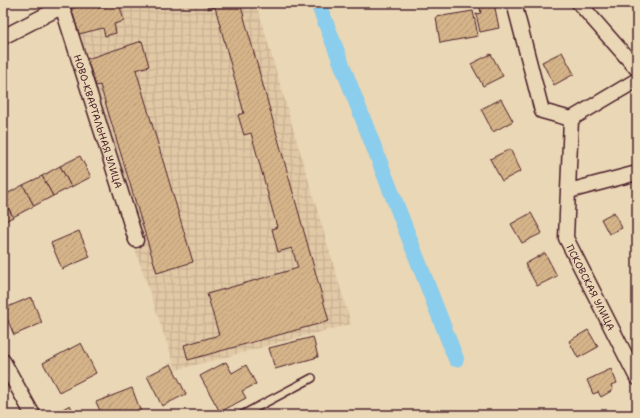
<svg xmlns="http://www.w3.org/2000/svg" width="640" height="418" font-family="'Shantell Sans',sans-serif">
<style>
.industrial{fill:url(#industrial-grid)}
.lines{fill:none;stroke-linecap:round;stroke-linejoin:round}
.canal{stroke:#8bcdec;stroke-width:16}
.building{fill:url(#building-hatch);stroke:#4a1f2b}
.lane-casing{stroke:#4a1f2b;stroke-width:10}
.street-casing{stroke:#4a1f2b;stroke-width:17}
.lane{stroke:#ead7b5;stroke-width:7}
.street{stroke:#ead7b5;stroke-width:14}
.labels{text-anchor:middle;stroke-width:3.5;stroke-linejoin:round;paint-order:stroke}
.street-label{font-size:10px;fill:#4a1f2b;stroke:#ead7b5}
</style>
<defs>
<pattern id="industrial-grid" width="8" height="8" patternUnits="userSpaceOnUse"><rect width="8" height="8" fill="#e1c9a6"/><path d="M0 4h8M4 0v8" fill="none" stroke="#c3ac8f"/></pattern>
<pattern id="building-hatch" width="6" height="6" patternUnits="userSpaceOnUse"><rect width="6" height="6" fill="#d5b489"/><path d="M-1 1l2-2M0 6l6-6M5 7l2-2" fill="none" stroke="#b89a76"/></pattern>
</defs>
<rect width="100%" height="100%" fill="#ead7b5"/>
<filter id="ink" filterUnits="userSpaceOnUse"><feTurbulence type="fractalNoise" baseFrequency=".025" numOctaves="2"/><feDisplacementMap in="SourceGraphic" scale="8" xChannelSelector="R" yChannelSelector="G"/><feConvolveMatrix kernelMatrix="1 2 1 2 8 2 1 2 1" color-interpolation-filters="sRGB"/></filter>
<g filter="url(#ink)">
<!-- industrial -->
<polygon class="industrial" points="52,3 256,3 351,324 176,370"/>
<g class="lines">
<!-- canal -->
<polyline class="canal" points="318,3 456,359"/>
</g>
<!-- building -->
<g class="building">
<polygon points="85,3 97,3 98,8 119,3 124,21 114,24 116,33 105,36 103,28 79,34 71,7"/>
<polygon points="206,3 240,3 329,321 188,360 184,345 219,335 207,294 298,268 292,248 278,252 272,229 277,227 251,133 244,135 238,115 244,113 215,7 208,9"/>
<polygon points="479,3 494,3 499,28 480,32 476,14 481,13"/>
<polygon points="473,11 478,36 440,43 436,17"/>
<polygon points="142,41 149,66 136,70 193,262 157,273 100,85 96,86 87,59"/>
<polygon points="562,52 574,74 554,85 542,62"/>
<polygon points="491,54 503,76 483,86 471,64"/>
<polygon points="501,99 513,121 493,132 481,109"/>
<polygon points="510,149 521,171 502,181 490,159"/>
<polygon points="80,156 91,177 71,187 60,166"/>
<polygon points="60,166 71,187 53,196 42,176"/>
<polygon points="42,176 53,196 34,206 23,185"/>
<polygon points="23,185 34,206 13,217 3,196"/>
<polygon points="3,199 13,217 3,222"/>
<polygon points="614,212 622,228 609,234 601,219"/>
<polygon points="531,213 542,233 522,243 511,224"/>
<polygon points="79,231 90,257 62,269 51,243"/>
<polygon points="545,253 557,276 537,286 525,264"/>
<polygon points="31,297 42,323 14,335 3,309"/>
<polygon points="588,330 598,347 578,358 569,341"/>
<polygon points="313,337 318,357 275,369 269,348"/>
<polygon points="81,343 96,373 59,392 43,363"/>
<polygon points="226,362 232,373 246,365 256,384 242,391 246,398 220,412 200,376"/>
<polygon points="171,364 186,394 162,406 147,376"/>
<polygon points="611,369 617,383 611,385 613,390 601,397 598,392 593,394 587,380"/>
<polygon points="132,388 142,415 102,415 96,402"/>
<polygon points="70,405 75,415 54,415 54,414"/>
</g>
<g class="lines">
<!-- lane casing -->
<g class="lane-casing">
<g id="lane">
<polyline points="63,6 74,3"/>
<polyline points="242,415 312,378"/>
</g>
</g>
<!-- street casing -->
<g class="street-casing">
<g id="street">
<path id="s1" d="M61 3 136 240"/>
<path id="s2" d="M514 3 542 111 571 119 566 238 637 378"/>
<polyline points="579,3 637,69"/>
<polyline points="3,37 63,6"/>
<polyline points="571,119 637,80"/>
<polyline points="569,191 637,173"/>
<polyline points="3,361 33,415"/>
</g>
</g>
<!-- lane -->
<use href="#lane" class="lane"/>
<!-- street -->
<use href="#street" class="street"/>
</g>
</g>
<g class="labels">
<!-- street labels -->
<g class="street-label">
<text dy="4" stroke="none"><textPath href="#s1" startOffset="124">НОВО-КВАРТАЛЬНАЯ УЛИЦА</textPath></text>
<text dy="4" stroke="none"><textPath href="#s2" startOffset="316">ПСКОВСКАЯ УЛИЦА</textPath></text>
</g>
</g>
<!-- margin -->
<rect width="640" height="418" fill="none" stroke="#ead7b5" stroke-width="16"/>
<rect x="8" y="8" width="624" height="402" fill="none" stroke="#4a1f2b" stroke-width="1.5" filter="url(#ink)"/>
</svg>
